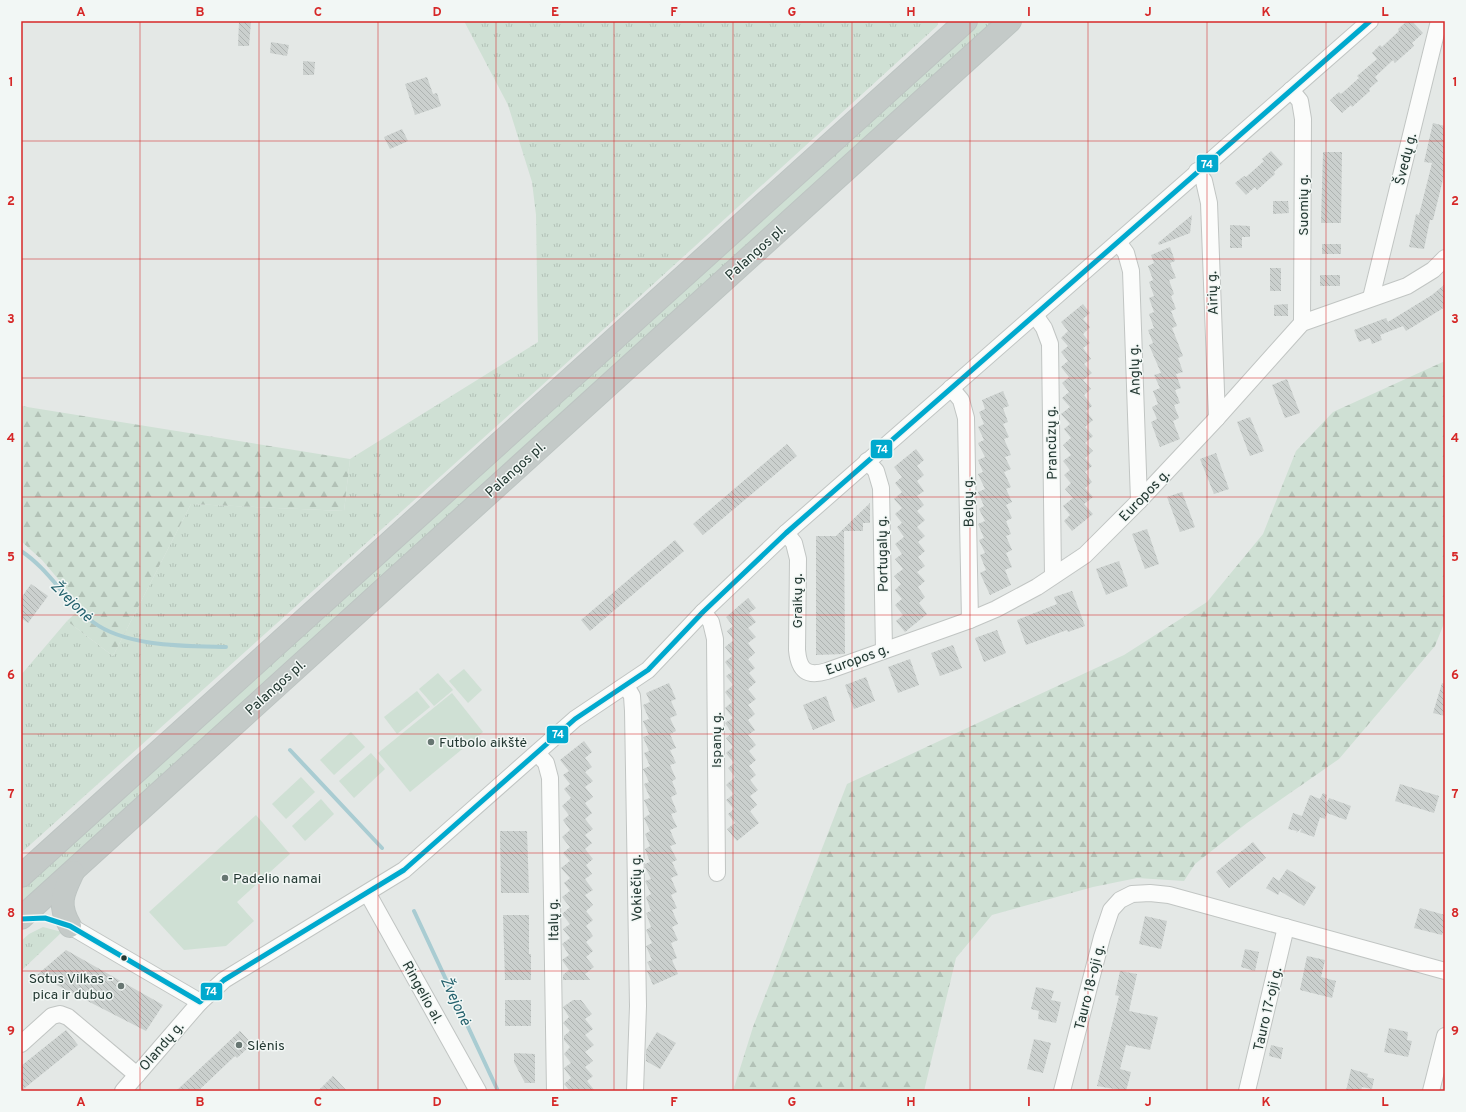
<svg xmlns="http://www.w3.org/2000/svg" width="1466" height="1112" font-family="Overpass,sans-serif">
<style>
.grass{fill:url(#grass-tufts)}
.forest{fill:url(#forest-firs)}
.green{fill:#cfe0d4}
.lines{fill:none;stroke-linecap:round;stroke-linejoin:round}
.stream{stroke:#a9ccd2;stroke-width:4}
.building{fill:url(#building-back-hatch)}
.minor-casing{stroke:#c1c5c3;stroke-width:18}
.trunk-casing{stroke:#bdc4c2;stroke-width:24}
.minor{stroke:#fbfcfb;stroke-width:16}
.trunk{stroke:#c4cac8;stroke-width:22}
.bus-1-casing{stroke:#f2f7f5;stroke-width:8}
.bus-1{stroke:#00a9ce;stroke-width:5}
.grid{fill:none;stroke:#d62828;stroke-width:1;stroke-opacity:0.55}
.poi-dot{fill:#677672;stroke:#f2f7f5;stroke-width:1.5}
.bus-dot{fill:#243933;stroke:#f2f7f5;stroke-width:1.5}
.labels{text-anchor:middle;stroke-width:3;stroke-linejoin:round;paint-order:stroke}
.street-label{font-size:14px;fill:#243933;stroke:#f2f7f5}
.poi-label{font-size:14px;fill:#243933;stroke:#f2f7f5;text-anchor:start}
.water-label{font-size:15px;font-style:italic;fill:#25626e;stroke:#f2f7f5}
.line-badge{stroke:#f2f7f5;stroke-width:1.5}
.badge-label{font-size:11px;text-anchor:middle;font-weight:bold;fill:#fff}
.neatline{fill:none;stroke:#d62828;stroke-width:1.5}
.grid-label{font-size:13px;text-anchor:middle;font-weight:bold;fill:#d62828}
</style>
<defs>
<pattern id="grass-tufts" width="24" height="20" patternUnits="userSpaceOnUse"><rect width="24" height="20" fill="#cfe0d4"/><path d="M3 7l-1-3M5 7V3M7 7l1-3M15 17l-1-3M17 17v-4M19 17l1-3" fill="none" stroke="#b2c1b6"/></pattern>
<pattern id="forest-firs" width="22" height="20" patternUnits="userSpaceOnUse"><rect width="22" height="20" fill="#cfe0d4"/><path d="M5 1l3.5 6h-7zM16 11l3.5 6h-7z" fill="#b2c1b6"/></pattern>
<pattern id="building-back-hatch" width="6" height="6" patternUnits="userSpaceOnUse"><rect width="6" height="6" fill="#cbd0ce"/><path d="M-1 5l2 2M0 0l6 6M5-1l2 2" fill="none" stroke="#aeb3b1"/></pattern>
</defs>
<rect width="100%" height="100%" fill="#e4e8e6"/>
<!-- grass -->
<g class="grass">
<polygon points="464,21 939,21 937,26 539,388 21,853 21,675 67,621 113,656 191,504 344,511 350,459 538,342 536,215 532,182 508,105"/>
<polygon points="980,21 995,21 21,904 21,888"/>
<polygon points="43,927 62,932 21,971 21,941 29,934"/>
</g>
<!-- forest -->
<g class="forest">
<polygon points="1445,361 1445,621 1435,646 1339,759 1247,823 1195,864 1184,881 1137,878 1093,887 992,915 956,958 924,1091 733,1091 753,1027 847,784 1124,655 1207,602 1263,534 1296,451 1333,412"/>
<polygon points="21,406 350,459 344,511 191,504 113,656 67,621 82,607 42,560 21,541"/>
</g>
<!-- green -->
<g class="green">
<polygon points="464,669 482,690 468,703 449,681"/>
<polygon points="438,673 453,690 434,706 419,689"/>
<polygon points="417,691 430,707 397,734 384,717"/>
<polygon points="452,693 483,732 410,792 378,753"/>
<polygon points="351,732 365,747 334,775 320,760"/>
<polygon points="371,753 385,769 354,798 339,781"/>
<polygon points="301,777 315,792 286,819 272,804"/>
<polygon points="321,799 334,814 305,841 292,826"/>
<polygon points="256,815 290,854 237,902 254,921 226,946 184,950 149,912"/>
</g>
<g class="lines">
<!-- stream -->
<g class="stream">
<path d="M21 551C49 569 66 602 93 622 126 647 186 646 226 647"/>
<polyline points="290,750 382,848"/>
<polyline points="414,911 498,1091"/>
</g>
</g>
<!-- building -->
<g class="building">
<polygon points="239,21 251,21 249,46 238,46"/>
<polygon points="1407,21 1412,21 1423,33 1412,43 1414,46 1395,63 1393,60 1375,77 1378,81 1369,89 1370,91 1352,107 1351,105 1342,113 1330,100 1339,92 1341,94 1359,78 1357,76 1377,59 1372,53 1380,45 1382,47 1399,31 1398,29"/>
<polygon points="271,42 289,45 287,56 270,53"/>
<polygon points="303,61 315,62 314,75 303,75"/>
<polygon points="427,77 433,94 437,93 441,106 415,115 405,84"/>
<polygon points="1433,123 1445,126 1445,171 1433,220 1430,220 1424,249 1409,247 1416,214 1419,215 1432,163 1424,162"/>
<polygon points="402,129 408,141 390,149 384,137"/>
<polygon points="1271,151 1283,164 1274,172 1275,174 1257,190 1255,187 1246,195 1235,183 1244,176 1246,177 1264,161 1262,159"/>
<polygon points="1323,152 1342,152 1341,223 1321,223"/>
<polygon points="1273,201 1288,201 1289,213 1273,214"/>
<polygon points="1192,215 1190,233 1159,245 1158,243"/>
<polygon points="1230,225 1250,226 1250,237 1242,237 1242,248 1230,248"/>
<rect x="1322" y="244" width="19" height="10"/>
<polygon points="1170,247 1175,261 1170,263 1176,278 1169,280 1174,294 1171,296 1176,309 1171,311 1177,326 1172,328 1183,356 1178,358 1183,372 1176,374 1181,388 1175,390 1180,403 1174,405 1179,418 1173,421 1180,439 1160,447 1151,422 1157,419 1152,407 1158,404 1153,391 1160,388 1154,375 1161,373 1149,345 1153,343 1148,330 1154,328 1149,314 1154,312 1149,298 1154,296 1149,282 1153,280 1148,266 1154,263 1151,255"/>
<rect x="1270" y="268" width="11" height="23"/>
<rect x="1320" y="275" width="20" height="11"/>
<polygon points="1445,284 1445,307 1406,331 1403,326 1380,335 1382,340 1372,344 1370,338 1359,342 1354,330 1386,318 1388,322 1432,295"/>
<polygon points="1083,304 1090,313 1083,319 1090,327 1083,334 1090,343 1083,348 1091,359 1084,364 1092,373 1083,380 1091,389 1084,395 1092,406 1086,411 1093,420 1085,427 1093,436 1085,443 1093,451 1085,458 1092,466 1085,472 1092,482 1085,488 1093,497 1084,504 1093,514 1072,531 1064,521 1070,515 1063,506 1073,498 1065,489 1071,483 1064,475 1070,470 1063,461 1071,455 1063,445 1071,438 1064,429 1070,424 1061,414 1070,407 1062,398 1069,392 1062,383 1069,377 1061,367 1068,361 1061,352 1068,346 1061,338 1068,331 1061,322"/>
<polygon points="1288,304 1288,316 1274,316 1274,305"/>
<polygon points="1287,379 1300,413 1285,418 1272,385"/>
<polygon points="1003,391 1009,406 1003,408 1008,422 1003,424 1009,437 1004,439 1011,455 1005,457 1011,469 1004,472 1011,487 1006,489 1012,502 1006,505 1012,518 1006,521 1011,534 1006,536 1012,550 1006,553 1012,567 1005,570 1011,585 990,595 980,573 986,570 980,555 985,553 979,540 984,538 978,524 985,521 979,509 984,506 978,492 985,489 978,474 983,472 978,460 985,457 978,443 984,440 978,427 984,424 979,412 985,409 982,400"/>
<polygon points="1250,417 1264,451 1250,456 1237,422"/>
<polygon points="787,444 797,456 703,535 693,524"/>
<polygon points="916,449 924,460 917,466 924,475 917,481 924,491 917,496 924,505 917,511 925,520 917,527 925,536 918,542 925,551 918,557 925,566 917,572 925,581 918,587 925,597 919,603 927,614 905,632 896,621 903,615 895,605 902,599 895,590 901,584 894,576 903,569 895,559 902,554 895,544 904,537 897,527 902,523 895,514 902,508 894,499 902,492 895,483 902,477 894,467"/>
<polygon points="1216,453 1229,489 1214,494 1200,459"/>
<polygon points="1182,492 1195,527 1180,532 1167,497"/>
<polygon points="870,503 870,523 863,523 863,531 844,531 845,654 816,655 816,536 836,536"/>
<polygon points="1147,529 1159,564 1145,569 1132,534"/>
<polygon points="675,540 684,551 590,631 581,620"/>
<polygon points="1119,561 1128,586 1106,595 1096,569"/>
<polygon points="31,584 48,596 28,623 21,618 21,598"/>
<polygon points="1072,591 1085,626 1068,632 1067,630 1026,645 1017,620 1057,604 1054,597"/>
<polygon points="748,598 756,608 749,613 756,622 748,628 756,637 748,643 755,653 748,659 755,668 749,673 756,682 748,689 756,699 748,705 755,714 748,720 755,730 748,735 756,745 749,751 756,760 749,766 756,775 750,780 758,790 750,796 757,805 750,811 759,823 737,841 727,829 735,823 728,814 734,809 726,800 734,794 726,785 735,777 728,768 734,763 726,753 733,747 726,738 732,733 725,723 733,718 725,708 732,702 725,692 733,685 726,676 732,672 725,662 732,656 725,647 734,640 727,631 733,626 726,617"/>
<polygon points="997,630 1006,653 984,662 975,638"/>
<polygon points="953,645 962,668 940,676 931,653"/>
<polygon points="910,659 919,685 898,693 888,667"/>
<polygon points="866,677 875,701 854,709 845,685"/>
<polygon points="669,683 676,699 671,701 677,715 670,718 676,731 670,734 676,748 670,750 676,763 670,765 676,779 672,781 677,794 671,797 677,812 671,814 677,827 670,830 676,844 670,846 677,860 672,862 678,875 671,878 677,892 671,895 677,908 672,910 678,924 672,927 678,940 671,943 677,958 672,960 678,974 653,985 647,971 651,970 647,962 652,960 646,946 652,943 646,930 651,927 646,913 651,911 646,897 651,894 645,881 651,879 645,867 645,864 650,862 645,849 650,846 645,834 650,831 644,818 650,814 644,800 650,798 644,784 649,782 643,769 650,766 644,753 649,751 643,737 649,735 643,721 649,719 643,705 650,702 646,693"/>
<polygon points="1442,683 1445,684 1445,716 1433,713"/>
<polygon points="826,696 835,721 813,730 803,705"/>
<polygon points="584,741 592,752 585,758 592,767 585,772 593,781 585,787 593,797 585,803 592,813 585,819 593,829 585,835 592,843 585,849 593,859 586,865 592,874 585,879 593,890 585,895 593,905 586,911 593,920 586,926 593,936 586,942 593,951 586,957 594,967 585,974 590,980 563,980 563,975 569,970 562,960 569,955 562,944 570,938 563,929 570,924 562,914 570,907 562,897 570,891 564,883 570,878 561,868 570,861 563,853 570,847 562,837 570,830 563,820 569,815 562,806 571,798 564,789 570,784 563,775 569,771 560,760"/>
<polygon points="1400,784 1439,796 1434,813 1395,801"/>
<polygon points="1323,793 1327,795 1325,801 1327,802 1329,798 1351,806 1346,820 1327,813 1325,819 1320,817 1314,837 1300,832 1302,828 1296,833 1297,831 1288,829 1293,813 1302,816 1310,795 1320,799"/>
<polygon points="500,831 527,831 529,893 501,893"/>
<polygon points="1253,842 1266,858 1229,888 1216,872"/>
<polygon points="1287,869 1316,887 1304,906 1280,891 1278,895 1266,888 1273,877 1279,881"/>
<polygon points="1420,908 1445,915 1445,926 1442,935 1414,928"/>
<polygon points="503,915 529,915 529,954 531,954 531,980 505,980"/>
<polygon points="1145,916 1167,921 1161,949 1139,944"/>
<polygon points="1245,949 1259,952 1255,971 1241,967"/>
<polygon points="66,950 163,1005 146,1031 37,975"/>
<polygon points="1307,956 1325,960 1321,977 1336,981 1332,998 1300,990"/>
<polygon points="1120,971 1137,974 1129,1011 1158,1017 1150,1050 1126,1045 1120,1069 1131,1072 1126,1091 1097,1086 1119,996 1115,995"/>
<polygon points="1036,987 1054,991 1051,1000 1061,1002 1056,1023 1038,1019 1039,1011 1031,1009"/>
<rect x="505" y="1000" width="26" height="26"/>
<polygon points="573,1000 581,1000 592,1014 585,1019 593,1029 585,1035 594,1045 585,1052 593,1061 585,1067 593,1076 587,1081 595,1091 570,1091 564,1084 571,1078 564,1068 571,1063 564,1054 570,1047 564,1040 564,1036 570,1031 563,1023 569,1017 563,1007"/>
<polygon points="1389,1028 1408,1032 1407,1040 1412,1041 1408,1057 1384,1052"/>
<polygon points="66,1030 78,1045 21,1091 21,1066"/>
<polygon points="240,1031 252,1044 237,1058 235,1056 198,1091 176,1091"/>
<polygon points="657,1032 676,1043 660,1069 646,1061 646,1050"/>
<polygon points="1034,1039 1051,1043 1043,1073 1027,1069"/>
<polygon points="1271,1045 1283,1048 1281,1059 1269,1056"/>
<polygon points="514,1053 535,1054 535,1083 525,1083 514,1062"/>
<polygon points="1351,1069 1368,1074 1367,1077 1374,1079 1372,1089 1362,1087 1361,1091 1346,1091"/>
<polygon points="333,1076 347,1091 318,1091"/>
</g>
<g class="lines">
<!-- minor casing -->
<g class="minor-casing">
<g id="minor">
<polyline points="1291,90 1300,101 1303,119 1302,323"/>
<polyline points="1197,171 1204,181 1209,203 1217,418"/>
<polyline points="1118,242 1126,253 1131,271 1139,501"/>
<polyline points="1371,298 1439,21"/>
<polyline points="1035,315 1044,328 1050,344 1053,576"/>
<polyline points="951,388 961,400 966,418 970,620"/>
<polyline points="867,461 876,471 881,488 884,650"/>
<path d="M786 533 794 543 798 559 797 650C799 671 807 677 827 671L970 620 996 609 1037 587 1085 555 1139 501 1217 418 1302 323 1407 286 1433 270 1445 258"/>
<polyline points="703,612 711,622 715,639 717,873"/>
<polyline points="626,686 632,696 633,711 638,1006 635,1091"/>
<polyline points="537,753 546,763 550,778 555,1091"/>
<polyline points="368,894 478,1091"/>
<polyline points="70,926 200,1002 224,980 404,870 575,719 648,670 703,612 786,533 1370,21"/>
<polyline points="21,1044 52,1016 60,1014 68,1017 137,1075"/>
<polyline points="123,1091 200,1002"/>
<polyline points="1062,1091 1102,937 1111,910 1120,900 1132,894 1150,893 1169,895 1445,971"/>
<polyline points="1247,1091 1286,927"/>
<polyline points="1431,1091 1445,1036"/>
</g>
</g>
<!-- trunk casing -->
<g class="trunk-casing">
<g id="trunk">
<polyline points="21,876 966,21"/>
<polyline points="21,918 1010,21"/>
<path d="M70 926C57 904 63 893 73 872"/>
</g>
</g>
<!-- minor -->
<use href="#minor" class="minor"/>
<!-- trunk -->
<use href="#trunk" class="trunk"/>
<!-- bus-1 casing -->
<g class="bus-1-casing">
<polyline id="bus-1" points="21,919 45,918 70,926 200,1002 224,980 404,870 575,719 648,670 703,612 786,533 1370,21"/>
</g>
<!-- bus-1 -->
<use href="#bus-1" class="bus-1"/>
</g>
<!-- grid -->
<path class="grid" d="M140 21V1091M259 21V1091M378 21V1091M496 21V1091M614 21V1091M733 21V1091M852 21V1091M970 21V1091M1088 21V1091M1207 21V1091M1326 21V1091M21 141H1445M21 259H1445M21 378H1445M21 497H1445M21 615H1445M21 734H1445M21 853H1445M21 971H1445"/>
<!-- markers -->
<g class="poi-dot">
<circle cx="431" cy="742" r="4"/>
<circle cx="225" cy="878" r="4"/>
<circle cx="121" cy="986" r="4"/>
<circle cx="239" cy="1045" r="4"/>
</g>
<circle class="bus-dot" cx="124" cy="958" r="3.5"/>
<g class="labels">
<!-- street labels -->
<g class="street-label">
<text transform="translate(1405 159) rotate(-76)" y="5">Švedų g.</text>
<text transform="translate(1303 205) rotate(-90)" y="5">Suomių g.</text>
<text transform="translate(755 252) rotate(-42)" y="5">Palangos pl.</text>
<text transform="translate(1212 293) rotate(-92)" y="5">Airių g.</text>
<text transform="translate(1134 370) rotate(-92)" y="5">Anglų g.</text>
<text transform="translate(1051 443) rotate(-91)" y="5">Prancūzų g.</text>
<text transform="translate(515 469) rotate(-42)" y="5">Palangos pl.</text>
<text transform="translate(1144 495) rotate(-46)" y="5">Europos g.</text>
<text transform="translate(968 502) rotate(-91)" y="5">Belgų g.</text>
<text transform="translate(882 554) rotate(-91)" y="5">Portugalų g.</text>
<text transform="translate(797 601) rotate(-90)" y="5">Graikų g.</text>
<text transform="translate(857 659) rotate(-20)" y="5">Europos g.</text>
<text transform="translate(275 687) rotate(-42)" y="5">Palangos pl.</text>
<text transform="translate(716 740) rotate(-90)" y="5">Ispanų g.</text>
<text transform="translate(636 888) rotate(-91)" y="5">Vokiečių g.</text>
<text transform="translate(553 920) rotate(-91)" y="5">Italų g.</text>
<text transform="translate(1089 987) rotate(-76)" y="5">Tauro 18-oji g.</text>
<text transform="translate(423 992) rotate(61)" y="5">Ringelio al.</text>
<text transform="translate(1267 1009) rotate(-77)" y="5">Tauro 17-oji g.</text>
<text transform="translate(161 1046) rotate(-49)" y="5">Olandų g.</text>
</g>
<!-- poi labels -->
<g class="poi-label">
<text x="439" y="747">Futbolo aikštė</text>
<text x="233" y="883">Padelio namai</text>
<text x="113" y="983" text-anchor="end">Sotus Vilkas -<tspan x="113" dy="16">pica ir dubuo</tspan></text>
<text x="247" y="1050">Slėnis</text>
</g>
<!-- water labels -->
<g class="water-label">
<text transform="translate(72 601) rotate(44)" y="5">Žvejonė</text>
<text transform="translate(456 1001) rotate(65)" y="5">Žvejonė</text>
</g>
</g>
<g class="line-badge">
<rect x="1196" y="154" width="23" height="19" rx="4" fill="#00a9ce"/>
<rect x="870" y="439" width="23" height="20" rx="4" fill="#00a9ce"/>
<rect x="546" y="725" width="23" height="19" rx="4" fill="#00a9ce"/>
<rect x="200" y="982" width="23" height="19" rx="4" fill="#00a9ce"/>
</g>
<g class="badge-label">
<text x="1207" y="168">74</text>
<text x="882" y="453">74</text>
<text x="558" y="738">74</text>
<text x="211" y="995">74</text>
</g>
<!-- border -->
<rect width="1466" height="1112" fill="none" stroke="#f2f7f5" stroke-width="44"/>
<rect x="22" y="22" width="1422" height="1068" class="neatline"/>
<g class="grid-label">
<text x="81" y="16">A</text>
<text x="200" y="16">B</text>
<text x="318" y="16">C</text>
<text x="437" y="16">D</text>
<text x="555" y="16">E</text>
<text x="674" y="16">F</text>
<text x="792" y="16">G</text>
<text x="911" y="16">H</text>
<text x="1029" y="16">I</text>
<text x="1148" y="16">J</text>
<text x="1266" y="16">K</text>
<text x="1385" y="16">L</text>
<text x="11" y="86">1</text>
<text x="1455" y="86">1</text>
<text x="11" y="205">2</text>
<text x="1455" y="205">2</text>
<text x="11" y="323">3</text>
<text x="1455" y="323">3</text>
<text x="11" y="442">4</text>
<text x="1455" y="442">4</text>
<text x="11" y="561">5</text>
<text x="1455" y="561">5</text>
<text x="11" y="679">6</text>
<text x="1455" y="679">6</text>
<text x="11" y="798">7</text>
<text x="1455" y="798">7</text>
<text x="11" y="917">8</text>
<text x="1455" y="917">8</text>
<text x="11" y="1035">9</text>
<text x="1455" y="1035">9</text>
<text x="81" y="1106">A</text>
<text x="200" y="1106">B</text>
<text x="318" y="1106">C</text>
<text x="437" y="1106">D</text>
<text x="555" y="1106">E</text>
<text x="674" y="1106">F</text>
<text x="792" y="1106">G</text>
<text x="911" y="1106">H</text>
<text x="1029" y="1106">I</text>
<text x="1148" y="1106">J</text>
<text x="1266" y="1106">K</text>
<text x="1385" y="1106">L</text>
</g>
</svg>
